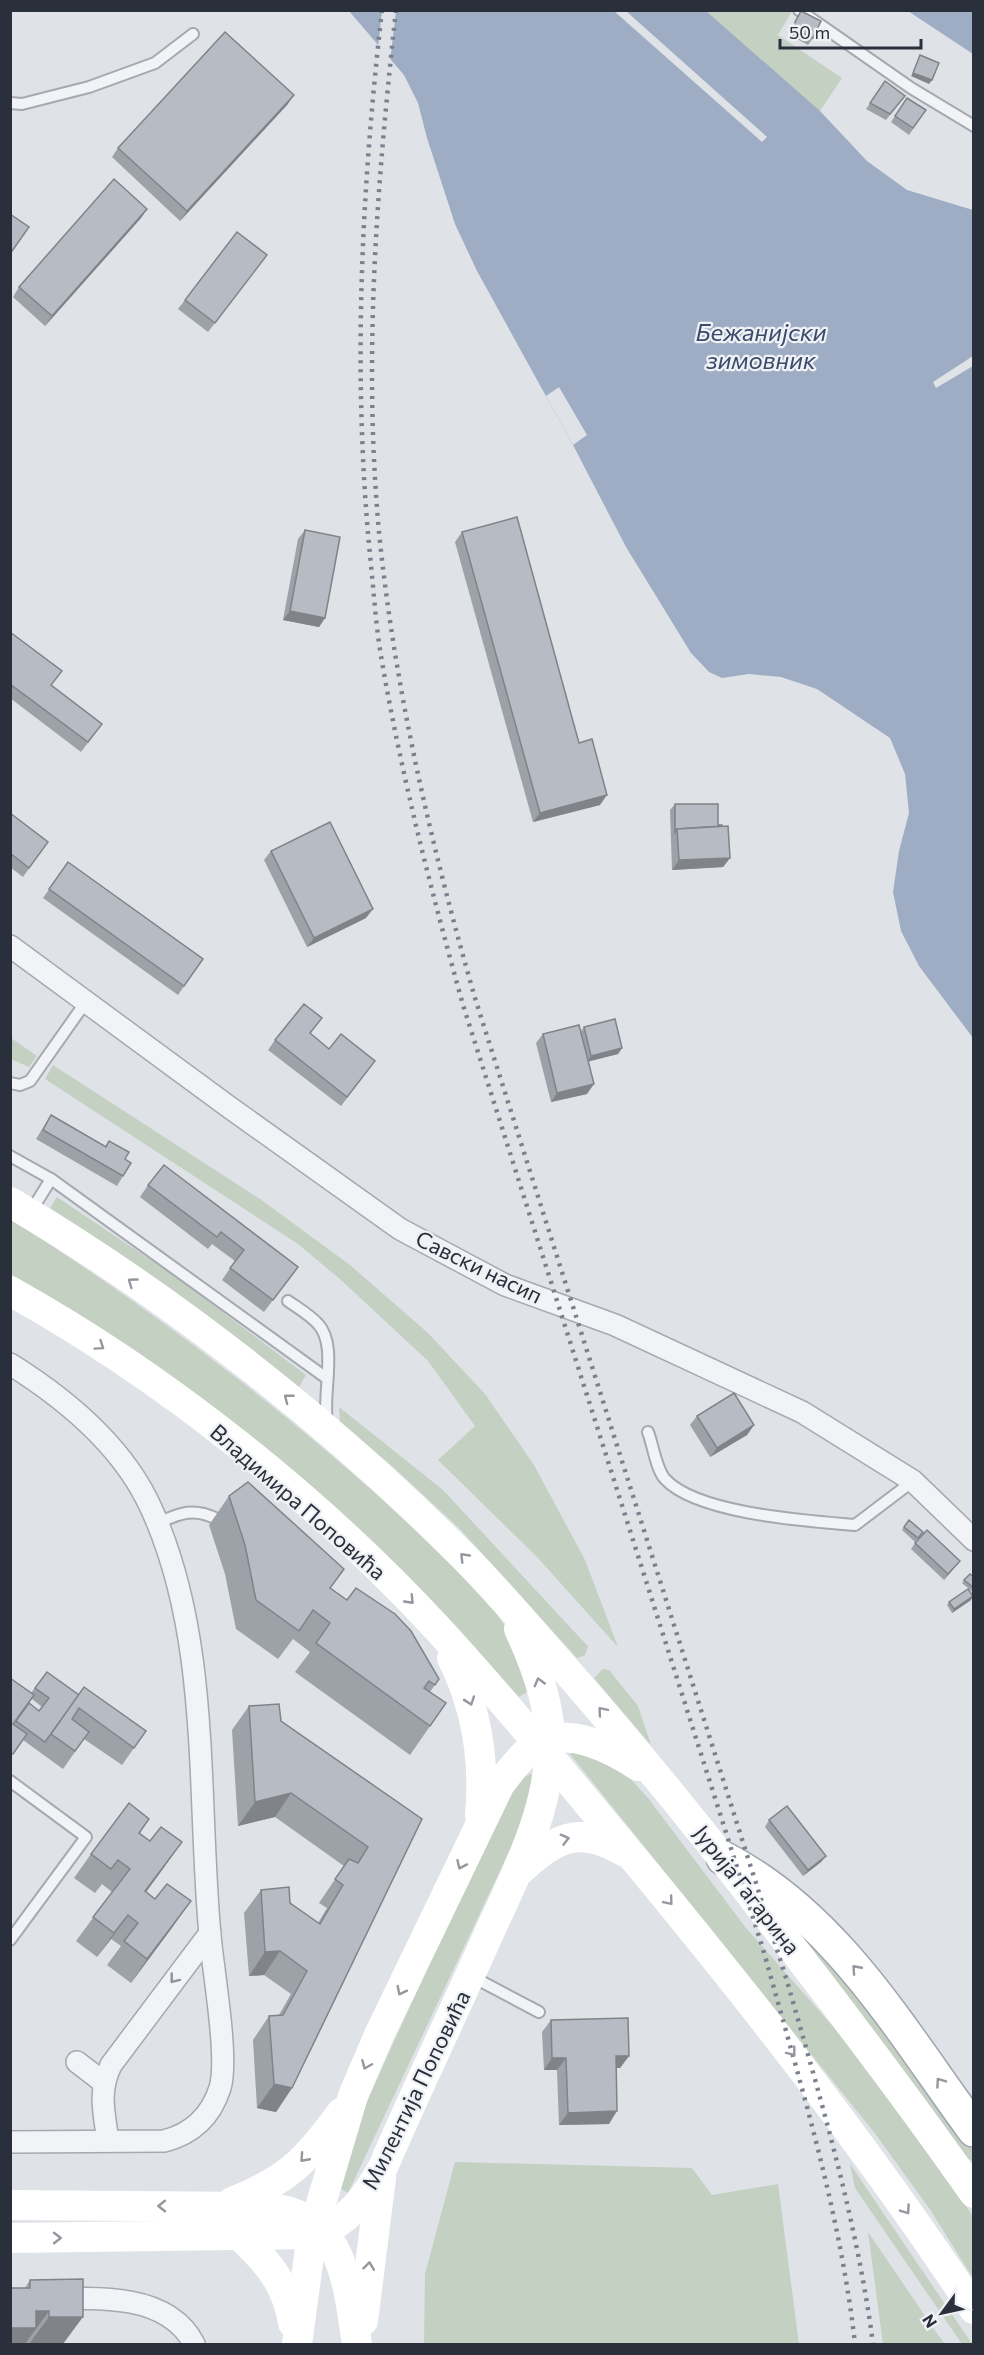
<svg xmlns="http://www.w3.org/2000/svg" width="984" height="2355" font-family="Commissioner,sans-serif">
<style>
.green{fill:#c4d0c1}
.water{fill:#9eadc3}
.pier{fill:#dfe2e7}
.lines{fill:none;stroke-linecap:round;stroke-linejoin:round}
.lane-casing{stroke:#a5a9b0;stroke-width:14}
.street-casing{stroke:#a5a9b0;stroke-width:24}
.primary-casing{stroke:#a0a5b1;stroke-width:36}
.lane{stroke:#f2f3f6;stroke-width:10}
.street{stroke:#f2f3f6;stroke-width:21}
.secondary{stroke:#fff;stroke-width:30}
.primary{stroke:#fff;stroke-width:33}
.rail{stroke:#7b808f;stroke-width:4.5;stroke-dasharray:3 6;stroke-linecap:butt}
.wall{fill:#9da1a8;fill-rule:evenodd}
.shaded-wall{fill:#808388}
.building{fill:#b7bbc3;stroke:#808388;stroke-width:1.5}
.oneway{stroke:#94979e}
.oneway2{stroke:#8e9199}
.labels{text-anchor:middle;stroke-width:4.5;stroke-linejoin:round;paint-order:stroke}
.street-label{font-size:22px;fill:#2a2f3c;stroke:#eff1f5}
.water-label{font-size:24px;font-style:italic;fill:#394b6c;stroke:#eff1f5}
</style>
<rect width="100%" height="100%" fill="#dfe2e7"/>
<!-- green -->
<g class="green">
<polygon points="555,11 792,11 778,35 842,78 820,111"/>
<polygon points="11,1038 37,1056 29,1067 11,1059"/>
<polygon points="53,1065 260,1199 350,1265 428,1333 485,1394 534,1465 585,1560 618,1647 537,1557 438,1460 475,1426 428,1361 341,1280 298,1244 45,1079"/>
<polygon points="57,1197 179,1279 306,1375 299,1387 170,1289 50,1208"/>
<path d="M10 1219C143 1303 266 1396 383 1500 424 1536 483 1587 510 1634 519 1651 525 1671 532 1689L519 1697 382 1551 296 1476 54 1300 11 1274Z"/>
<polygon points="339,1407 443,1490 582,1640 588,1646 585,1655 577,1658 460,1529 392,1466 340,1422"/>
<polygon points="603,1669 609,1670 638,1706 651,1745 594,1678"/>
<polygon points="572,1751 583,1752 627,1775 648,1798 746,1928 837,2031 933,2154 973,2217 973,2278 931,2211 877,2136 570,1754"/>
<polygon points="530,1774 532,1775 531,1791 514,1841 348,2193 335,2185 354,2129 502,1806 524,1777"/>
<polygon points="782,1909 856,1986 973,2143 973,2161 956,2154"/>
<polygon points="455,2162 692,2168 712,2195 778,2184 799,2344 424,2344 425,2274"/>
<polygon points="850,2164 972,2344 962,2344 855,2188"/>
<polygon points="868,2232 938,2335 945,2344 883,2344"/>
</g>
<!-- water -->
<g class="water">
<polygon points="349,11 706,11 820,111 867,161 907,190 973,210 973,1038 919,966 901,931 893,892 899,851 909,813 905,774 890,738 817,689 781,677 749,674 722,678 709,672 691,653 626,547 573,445 477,271 455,224 427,138 418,103 404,75"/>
<polygon points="908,11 973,11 973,54"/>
</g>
<!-- pier -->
<g class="pier">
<polygon points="382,11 396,11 390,62 378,48"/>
<polygon points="614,11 626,11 767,137 762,142"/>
<polygon points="973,356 973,366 936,388 933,382"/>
<polygon points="559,387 587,435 573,445 546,396"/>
</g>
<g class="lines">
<!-- lane casing -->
<g class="lane-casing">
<g id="lane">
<polyline points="799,10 911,88 974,126"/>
<polyline points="10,103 22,104 89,87 155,63 193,34"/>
<polyline points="10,1083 20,1085 30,1081 85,1003"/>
<polyline points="10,1156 51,1179 30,1213"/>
<polyline points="51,1179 325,1377"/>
<path d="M288 1301C298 1308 310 1315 318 1324 338 1345 322 1394 327 1422"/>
<path d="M648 1432C653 1445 656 1469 665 1479 697 1514 808 1521 855 1525L913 1481"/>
<path d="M158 1523C180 1513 194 1507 217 1519"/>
<polyline points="10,1781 86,1837 10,1940"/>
<polyline points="471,1976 539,2012"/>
</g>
</g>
<!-- street casing -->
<g class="street-casing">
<g id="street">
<polyline points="10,946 229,1107 400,1229 505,1285 615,1325 802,1412 913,1481 974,1540"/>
<path d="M10 1364C66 1399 123 1446 151 1508 211 1638 197 1795 210 1935 213 1971 229 2058 220 2088 211 2116 192 2134 164 2141L10 2142"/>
<polyline points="77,2062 103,2082"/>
<path d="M108 2141C104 2112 98 2092 111 2065L210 1933"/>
<path d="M10 2301C68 2301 163 2283 194 2344"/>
</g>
</g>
<!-- primary casing -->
<g class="primary-casing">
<path id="primary" d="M723 1858C836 1916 901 2031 974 2130"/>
</g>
<!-- lane -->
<use href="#lane" class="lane"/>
<!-- street -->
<use href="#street" class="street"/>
<!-- secondary -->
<g class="secondary">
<path d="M10 1202C169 1296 326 1419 457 1550 490 1582 520 1618 551 1653 627 1739 699 1827 769 1918 839 2008 908 2099 974 2193"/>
<path d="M10 1291C163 1376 319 1500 438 1629 507 1704 571 1783 636 1861 756 2006 870 2152 974 2309"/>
<path d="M452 1658C477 1708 485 1760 480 1815"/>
<path d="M518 1872C556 1838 577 1824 625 1852"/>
<path d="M232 2202C288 2180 306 2161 341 2113"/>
<path d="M10 2205 263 2207C344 2213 347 2280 357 2344"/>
<path d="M240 2236C268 2262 287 2284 293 2323"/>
<path d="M10 2238 312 2234C346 2226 367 2196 383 2167 417 2088 455 2010 490 1931 517 1872 550 1809 550 1742 550 1704 535 1663 519 1629"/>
<polyline points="363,2321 381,2178"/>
<path d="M297 2344 312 2234 353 2096 379 2035 500 1784C511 1770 526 1749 542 1742 572 1728 614 1750 638 1766"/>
</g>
<!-- primary -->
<use href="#primary" class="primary"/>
<!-- rail -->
<g class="rail">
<path d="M382 10C361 195 352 380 371 565 374 595 376 626 381 656 401 774 431 890 463 1005L763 1949C799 2079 840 2210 855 2344"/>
<path d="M396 10C377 183 363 358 379 532 395 691 431 845 475 998L787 1981C821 2100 857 2221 873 2344"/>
</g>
</g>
<!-- wall -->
<g class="wall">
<polygon points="801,11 813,38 808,45 788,34 797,17"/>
<polygon points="885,81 905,96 886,120 866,109"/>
<polygon points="294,95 287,105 180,221 112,157 118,148"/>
<polygon points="907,98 926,110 909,135 891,122"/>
<polygon points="147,209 141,218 45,326 13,297 19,287"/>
<polygon points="267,255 208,332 178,309 185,300"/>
<polygon points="305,530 325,618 319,627 283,620 298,539"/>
<polygon points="462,532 579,743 600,805 533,822 455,542"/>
<polygon points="10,632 51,686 102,724 81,752 10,698"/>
<polygon points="675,804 718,825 730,858 723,867 672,870 670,810"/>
<polygon points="10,813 48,842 23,877 10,867"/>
<polygon points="271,851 366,918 307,947 264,860"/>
<polygon points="68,862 203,959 178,995 43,898"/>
<polygon points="584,1027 622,1048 618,1054 588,1061 587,1094 551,1102 536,1043 543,1034 581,1031"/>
<polygon points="310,1034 329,1049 375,1061 341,1106 268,1050 275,1040"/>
<polygon points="51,1115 105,1146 109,1141 125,1159 123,1176 117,1186 36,1139"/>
<polygon points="148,1185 298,1267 264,1312 222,1280 235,1261 212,1244 208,1249 140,1197"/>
<polygon points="697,1416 754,1425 747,1435 710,1457 690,1425"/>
<polygon points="229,1496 330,1588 439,1679 430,1692 446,1703 410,1755 295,1672 310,1652 293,1639 278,1659 236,1629 225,1574 209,1525"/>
<polygon points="909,1520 923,1532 915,1542 902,1530"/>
<polygon points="915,1543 955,1567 944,1580 911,1549"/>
<polygon points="974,1577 974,1593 962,1583 964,1580"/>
<polygon points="971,1600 952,1613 947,1605 949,1602"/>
<path d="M47 1672 79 1695 146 1731 122 1765 84 1739 63 1769 23 1740 10 1757V1678L31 1693ZM32 1699 42 1707 39 1711 29 1703Z"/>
<polygon points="249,1706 281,1721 422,1819 292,2088 276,2112 257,2108 253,2040 269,2016 279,2015 291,1994 264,1975 249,1976 244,1913 261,1890 290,1903 318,1923 327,1908 319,1903 344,1866 275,1817 238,1826 232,1730"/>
<polygon points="149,1819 140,1833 165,1866 146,1892 174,1925 131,1983 107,1965 121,1946 111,1939 97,1957 76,1941 112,1892 102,1884 95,1893 74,1878 91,1854"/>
<polygon points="769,1820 826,1856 821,1862 803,1876 765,1827"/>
<polygon points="551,2020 629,2056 620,2068 616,2068 609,2124 559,2125 557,2070 544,2070 542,2032"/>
<polygon points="83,2279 63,2344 25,2344 25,2288 30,2280"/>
</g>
<!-- shaded-wall -->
<g class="shaded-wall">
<polygon points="913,73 932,80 929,84 911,76"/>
<polygon points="294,95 287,105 180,221 187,211"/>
<polygon points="147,209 141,218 45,326 52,316"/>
<polygon points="290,611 325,618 319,627 283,620"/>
<polygon points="607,795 600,805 533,822 540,813"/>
<polygon points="730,858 723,867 672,870 679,860"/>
<polygon points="373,909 366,918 307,947 314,938"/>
<polygon points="622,1048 618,1054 587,1062 591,1056"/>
<polygon points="594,1084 587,1094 551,1102 557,1093"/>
<polygon points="754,1425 747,1435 710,1457 717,1448"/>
<polygon points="960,1561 955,1567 944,1580 948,1574"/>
<polygon points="973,1596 971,1600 952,1613 954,1609"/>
<polygon points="291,1793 275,1817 238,1826 255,1802"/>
<polygon points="182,1842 165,1866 129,1915 145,1891"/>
<polygon points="826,1856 821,1862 803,1876 808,1870"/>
<polygon points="191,1901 174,1925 131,1983 147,1959"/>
<polygon points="128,1915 111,1939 97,1957 114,1933"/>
<polygon points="280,1951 264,1975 249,1976 265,1952"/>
<polygon points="616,2056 629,2056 620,2068 607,2068"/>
<polygon points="552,2058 566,2058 557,2070 544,2070"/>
<polygon points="274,2084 292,2088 276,2112 257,2108"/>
<polygon points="617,2111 609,2124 559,2125 568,2113"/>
<polygon points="36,2311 49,2311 25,2344 10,2344 10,2328"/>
<polygon points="49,2317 83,2317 63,2344 29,2344"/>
</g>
<!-- building -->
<g class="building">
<polygon points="801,11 821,21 813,38 792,28"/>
<polygon points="225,32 294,95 187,211 118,148"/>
<polygon points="920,55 939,63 932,80 913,73"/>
<polygon points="885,81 905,96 890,114 870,103"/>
<polygon points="907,98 926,110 913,128 895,116"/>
<polygon points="114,179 147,209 52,316 19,287"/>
<polygon points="10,214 29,227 10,254"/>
<polygon points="237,232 267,255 215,323 185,300"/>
<polygon points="517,517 579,743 592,739 607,795 540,813 462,532"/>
<polygon points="305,530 340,537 325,618 290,611"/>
<polygon points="10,632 62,671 51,685 102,724 88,742 10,684"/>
<polygon points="675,804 718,804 718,825 722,825 722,826 677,829 675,832"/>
<polygon points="10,813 48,842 29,868 10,853"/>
<polygon points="330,822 373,909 314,938 271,851"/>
<polygon points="728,826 730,858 679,860 677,829"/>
<polygon points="68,862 203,959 184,986 49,889"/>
<polygon points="304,1004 322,1018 310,1033 329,1049 341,1034 375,1061 347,1097 275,1040"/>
<polygon points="615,1019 622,1048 591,1056 584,1027"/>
<polygon points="579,1025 594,1084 557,1093 543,1034"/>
<polygon points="51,1115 106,1147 109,1141 129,1152 125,1159 131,1163 123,1176 43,1130"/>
<polygon points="164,1165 298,1267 273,1300 230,1268 244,1250 221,1232 217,1237 148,1185"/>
<polygon points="734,1393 754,1425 717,1448 697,1416"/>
<polygon points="248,1482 344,1569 330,1588 347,1600 356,1588 395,1614 411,1631 439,1679 435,1685 429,1681 424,1688 446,1703 430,1726 316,1643 330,1623 313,1610 299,1631 256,1600 245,1545 229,1496"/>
<polygon points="909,1520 923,1532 918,1538 904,1527"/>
<polygon points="927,1530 960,1561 948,1574 915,1543"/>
<polygon points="970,1574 974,1577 974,1588 964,1580"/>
<polygon points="968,1589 973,1596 954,1609 949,1602"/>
<polygon points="47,1672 79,1695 45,1742 16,1721 29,1703 39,1711 49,1698 35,1688"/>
<polygon points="10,1678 34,1695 13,1724 27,1734 13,1754 10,1752"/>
<polygon points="84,1687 146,1731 134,1748 79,1708 72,1719 89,1732 75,1751 51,1734"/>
<polygon points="279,1704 281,1721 422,1819 292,2088 274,2084 269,2016 283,2015 307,1971 280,1951 265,1952 261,1890 289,1887 290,1903 320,1924 343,1885 335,1879 349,1859 358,1863 368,1847 291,1793 255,1802 249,1706"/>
<polygon points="129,1803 149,1819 139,1833 150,1841 161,1827 182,1842 145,1891 155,1899 167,1884 191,1901 147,1959 124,1941 138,1923 128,1915 114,1933 93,1917 130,1869 118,1860 111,1869 91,1854"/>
<polygon points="787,1806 826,1856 808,1870 769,1820"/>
<polygon points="628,2018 629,2056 616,2056 617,2111 568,2113 566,2058 552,2058 551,2020"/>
<polygon points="83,2279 83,2317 49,2317 49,2311 36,2311 36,2328 10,2328 10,2288 30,2288 30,2280"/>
</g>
<!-- one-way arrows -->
<defs><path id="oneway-chevron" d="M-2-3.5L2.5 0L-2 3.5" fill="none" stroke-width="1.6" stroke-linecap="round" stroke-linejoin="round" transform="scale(1.5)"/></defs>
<g class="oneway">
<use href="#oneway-chevron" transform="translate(132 1282) rotate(-144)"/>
<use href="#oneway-chevron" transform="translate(100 1346) rotate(34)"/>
<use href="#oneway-chevron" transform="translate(288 1398) rotate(-142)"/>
<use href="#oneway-chevron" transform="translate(464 1557) rotate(-134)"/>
<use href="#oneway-chevron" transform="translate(410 1600) rotate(46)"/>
<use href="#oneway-chevron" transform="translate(539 1682) rotate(-105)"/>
<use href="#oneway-chevron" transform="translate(470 1701) rotate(71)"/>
<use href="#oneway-chevron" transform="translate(602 1711) rotate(-130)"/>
<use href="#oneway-chevron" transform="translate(565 1839) rotate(-15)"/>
<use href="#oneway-chevron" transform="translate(461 1865) rotate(114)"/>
<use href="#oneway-chevron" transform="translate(669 1901) rotate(50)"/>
<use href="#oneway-chevron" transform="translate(856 1969) rotate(-132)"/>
<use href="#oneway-chevron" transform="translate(401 1991) rotate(117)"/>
<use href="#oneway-chevron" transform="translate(792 2052) rotate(52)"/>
<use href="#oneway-chevron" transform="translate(366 2065) rotate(113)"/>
<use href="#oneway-chevron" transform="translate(940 2082) rotate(-125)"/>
<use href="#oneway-chevron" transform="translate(304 2158) rotate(132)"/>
<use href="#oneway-chevron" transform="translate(162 2206) rotate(-180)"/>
<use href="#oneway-chevron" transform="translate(906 2210) rotate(55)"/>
<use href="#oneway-chevron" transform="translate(57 2238)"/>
<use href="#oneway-chevron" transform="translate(369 2266) rotate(-83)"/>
</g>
<use class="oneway2" href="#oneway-chevron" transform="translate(174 1979) rotate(128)"/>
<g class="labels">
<!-- street labels -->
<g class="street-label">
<text transform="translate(479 1267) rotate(26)" y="8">Савски насип</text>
<text transform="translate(298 1502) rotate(41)" y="8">Владимира Поповића</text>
<text transform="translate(747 1890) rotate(52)" y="8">Јурија Гагарина</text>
<text transform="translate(416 2090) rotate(-64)" y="8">Милентија Поповића</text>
</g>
<!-- water labels -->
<g class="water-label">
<text x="761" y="341">Бежанијски<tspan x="761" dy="28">зимовник</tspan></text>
</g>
</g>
<!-- border -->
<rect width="984" height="2355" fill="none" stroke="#2a2f3c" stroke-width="24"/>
<!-- north arrow -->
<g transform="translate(942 2313) rotate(237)" stroke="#eff1f5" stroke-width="4.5" paint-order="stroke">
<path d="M0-4.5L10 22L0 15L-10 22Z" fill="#2a2f3c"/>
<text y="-9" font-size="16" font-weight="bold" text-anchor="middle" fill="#2a2f3c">N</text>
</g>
<!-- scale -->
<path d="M780 39v9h141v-9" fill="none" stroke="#2a2f3c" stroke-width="3"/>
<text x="789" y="39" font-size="18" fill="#2a2f3c" stroke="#eff1f5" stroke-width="4.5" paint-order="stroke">50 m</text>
</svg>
